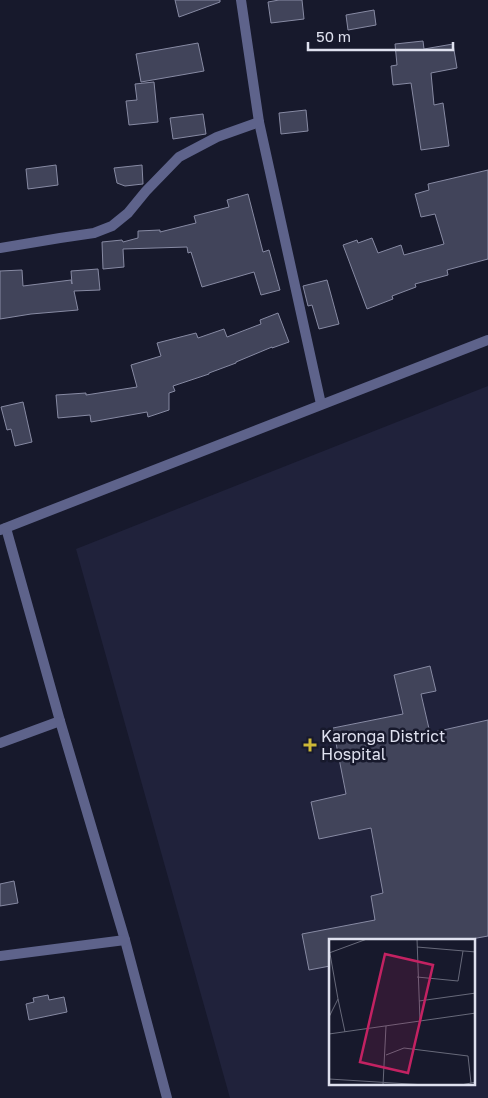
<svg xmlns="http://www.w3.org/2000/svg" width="488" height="1098" font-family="'Golos Text',sans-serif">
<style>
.built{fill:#20223b;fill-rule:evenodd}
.building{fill:#41445a;stroke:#878aa3}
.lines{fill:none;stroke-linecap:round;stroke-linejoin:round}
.minor{stroke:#5e638b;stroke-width:10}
.poi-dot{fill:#ceb837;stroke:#17192c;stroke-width:2}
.labels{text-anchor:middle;stroke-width:5;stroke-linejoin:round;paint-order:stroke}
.poi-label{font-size:16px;fill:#dfe1ef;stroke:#17192c;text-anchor:start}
.inset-road{fill:none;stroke:#67697a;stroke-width:1}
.view{fill:#c32262;fill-opacity:0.15;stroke:#c32262;stroke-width:2.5}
.inset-edge{fill:none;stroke:#dfe1ef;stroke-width:2.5}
</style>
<rect width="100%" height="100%" fill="#17192c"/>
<!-- built -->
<path class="built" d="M488 386V1098H230L76 549ZM330 940H474V1084H330Z"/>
<!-- building -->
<g class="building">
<polygon points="175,0 220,0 220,2 179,17"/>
<polygon points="279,0 302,0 304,19 271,23 268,2"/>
<polygon points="374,10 376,25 348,30 346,15"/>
<polygon points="423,41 424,49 453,44 457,68 431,73 434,105 443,103 449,146 421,150 411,83 393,85 391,66 397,65 395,44"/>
<polygon points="198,43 204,71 141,82 136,54"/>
<polygon points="154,82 158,122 129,125 126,101 137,100 135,84"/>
<polygon points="306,110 308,131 281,134 279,113"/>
<polygon points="203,114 206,134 173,139 170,118"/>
<polygon points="56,165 58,185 28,189 26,169"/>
<polygon points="142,165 143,184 125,186 117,183 114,168"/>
<polygon points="488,170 488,259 447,270 448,275 415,284 416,287 392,296 393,299 367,309 343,245 357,240 358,243 372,238 378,253 401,245 404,255 444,244 435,214 421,217 415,194 429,190 428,184"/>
<polygon points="248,194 263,252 269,250 280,290 261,295 254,272 202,287 191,252 188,253 187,247 123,249 124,267 103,269 102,242 122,240 123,242 138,238 138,231 160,230 160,232 196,223 194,216 229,207 227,200"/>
<polygon points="98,269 100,290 74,291 78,310 31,314 0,319 0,271 22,270 23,286 71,280 72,284 71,271"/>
<polygon points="327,280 339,324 319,329 312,305 308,306 303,286"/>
<polygon points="278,313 289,342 272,348 272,347 236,362 236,363 209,373 209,374 173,386 175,391 169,393 169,410 148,417 147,412 91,422 90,415 58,418 56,395 86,393 86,395 137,387 131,365 161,356 157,343 196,333 198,338 224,329 227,337 261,324 260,320"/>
<polygon points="23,402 32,442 15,446 11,429 7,430 1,407"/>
<polygon points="430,666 436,691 421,694 430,733 488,720 488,936 466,940 330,940 330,966 309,970 302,934 375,920 371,896 383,893 371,828 319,839 311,802 346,794 333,728 403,714 394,675"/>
<polygon points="14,881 18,903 0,906 0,884"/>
<polygon points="48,995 49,1000 64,997 67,1012 29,1020 26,1004 34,1002 33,998"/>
</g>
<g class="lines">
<!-- minor -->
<g class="minor">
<polyline points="241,0 259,122 321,404"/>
<polyline points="0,248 60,238 94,233 112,226 128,213 146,191 179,157 217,137 259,122"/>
<polyline points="6,528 60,721 125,940 167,1098"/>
<polyline points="0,530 488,340"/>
<polyline points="0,743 60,721"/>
<polyline points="0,956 125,940"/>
</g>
</g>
<!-- markers -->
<path class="poi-dot" d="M307.5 737.5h5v5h5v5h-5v5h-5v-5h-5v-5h5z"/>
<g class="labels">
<!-- poi labels -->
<g class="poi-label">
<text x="321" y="742">Karonga District<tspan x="321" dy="18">Hospital</tspan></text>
</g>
</g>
<!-- overview -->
<g transform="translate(329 939)">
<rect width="146" height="146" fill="#17192c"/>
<path class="inset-road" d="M88 0 91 82M88 8 147 13M0 9 9 60 0 78M0 14 38 0M88 38 129 42 134 12M9 60 16 93M90 62 147 54M0 95 147 74M57 116 75 109 139 117 142 144M0 140 97 146M54 146 57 87M132 146 147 143"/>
<path class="view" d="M56 15 104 26 79 134 31 123Z"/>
<rect width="146" height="146" class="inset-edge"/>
</g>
<!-- scale -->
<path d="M308 42v8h145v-8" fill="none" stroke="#dfe1ef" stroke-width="2.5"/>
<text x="316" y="42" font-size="15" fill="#dfe1ef" stroke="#17192c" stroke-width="4" paint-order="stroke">50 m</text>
</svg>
